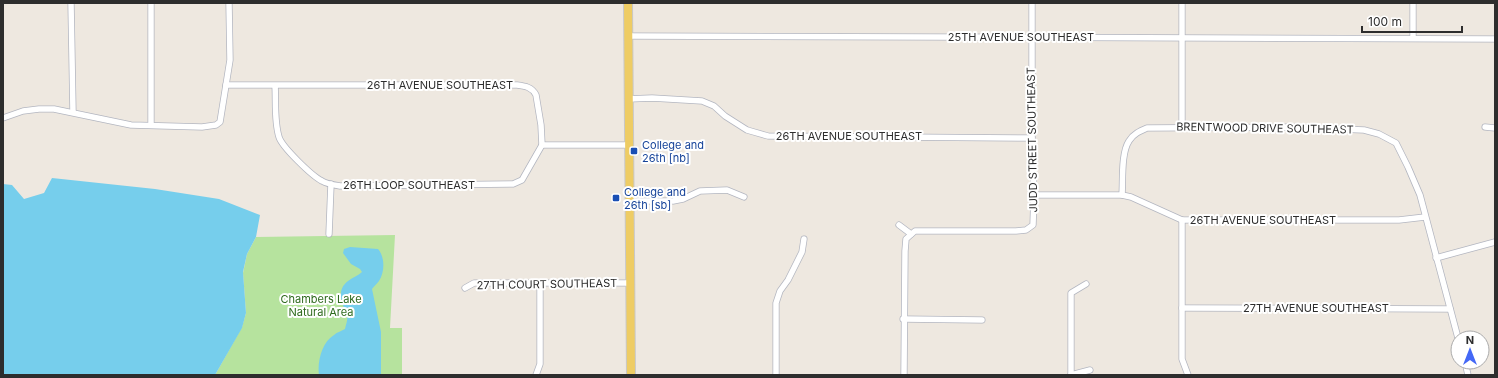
<svg xmlns="http://www.w3.org/2000/svg" width="1498" height="378" font-family="Inter,sans-serif">
<style>
.green{fill:#b6e39e}
.water{fill:#76ceec}
.lines{fill:none;stroke-linecap:round;stroke-linejoin:round}
.street-casing{stroke:#b3b6c0;stroke-width:7}
.primary-casing{stroke:#c8c8c8;stroke-width:10}
.street{stroke:#fff;stroke-width:5.5}
.primary{stroke:#eecc64;stroke-width:8}
.transit-dot{fill:#1a4fb4;stroke:#fff;stroke-width:1.5}
.labels{text-anchor:middle;stroke-width:4;stroke-linejoin:round;paint-order:stroke}
.street-label{font-size:11px;fill:#2d2d2d;stroke:#fff}
.transit-label{font-size:11px;fill:#164399;stroke:#fff;text-anchor:start}
.park-label{font-size:11px;fill:#2e6a1d;stroke:#fff}
</style>
<rect width="100%" height="100%" fill="#eee8e0"/>
<!-- green -->
<polygon class="green" points="395,235 390,328 402,328 402,375 215,375 242,327 246,313 243,273 247,254 256,237"/>
<!-- water -->
<g class="water">
<polygon points="52,178 155,189 219,199 260,215 256,237 247,254 243,272 246,313 242,328 215,375 3,375 3,184 12,185 24,199 44,193"/>
<path d="M350 247 378 249C385 257 385 272 379 281 377 284 374 286 372 289L381 332V375H319C317 362 322 342 334 335 337 332 342 331 345 329 346 324 348 320 347 316 343 304 335 291 348 281 353 277 358 276 362 272L360 269 351 264 343 253 344 249Z"/>
</g>
<g class="lines">
<!-- street casing -->
<g class="street-casing">
<g id="street">
<polyline points="71,3 73,112"/>
<polyline points="1182,3 1182,127"/>
<polyline points="1413,3 1413,38"/>
<polyline points="628,36 1495,39"/>
<path d="M226 85H517C525 86 532 87 536 95L541 125 542 145 522 180 513 184 340 186C334 185 327 184 322 181 312 176 282 147 279 137 274 121 276 101 275 85"/>
<polyline points="628,99 652,98 702,101 714,106 725,116 747,130 768,136 1032,138"/>
<polyline points="3,118 23,111 39,109 54,109 131,125 202,127 216,125 220,122 230,60 229,3"/>
<polyline points="151,125 151,3"/>
<polyline points="1485,127 1495,128"/>
<polyline points="542,145 629,145"/>
<polyline points="1034,195 1122,195 1131,197 1182,220 1399,220 1425,217"/>
<path d="M1122 195C1123 180 1121 153 1129 141 1133 134 1140 131 1147 128L1290 127 1364 130 1379 134 1396 143 1408 167 1420 195 1458 338"/>
<polyline points="629,201 673,201 683,199 700,191 727,190 744,197"/>
<polyline points="1182,220 1182,359 1188,375"/>
<polyline points="899,225 911,234"/>
<polyline points="329,234 331,184"/>
<polyline points="1436,258 1495,242"/>
<polyline points="465,288 474,283 630,283"/>
<polyline points="1182,308 1450,309"/>
<polyline points="903,319 982,320"/>
<polyline points="1465,362 1468,375"/>
<polyline points="536,375 540,364 540,283"/>
<polyline points="776,375 776,303 780,291 788,280 802,252 804,239"/>
<polyline points="904,375 905,251 906,239 915,231 1016,231 1026,230 1033,225 1034,195 1032,138 1032,3"/>
<polyline points="1071,375 1071,293 1086,284"/>
<polyline points="1071,375 1090,370"/>
</g>
</g>
<!-- primary casing -->
<g class="primary-casing">
<polyline id="primary" points="628,3 631,375"/>
</g>
<!-- street -->
<use href="#street" class="street"/>
<!-- primary -->
<use href="#primary" class="primary"/>
</g>
<!-- markers -->
<g class="transit-dot">
<rect x="630" y="147" width="8" height="8" rx="2"/>
<rect x="612" y="194" width="8" height="8" rx="2"/>
</g>
<g class="labels">
<!-- street labels -->
<g class="street-label">
<text x="1021" y="41">25TH AVENUE SOUTHEAST</text>
<text x="440" y="89">26TH AVENUE SOUTHEAST</text>
<text transform="translate(1265 128) rotate(1)" y="4">BRENTWOOD DRIVE SOUTHEAST</text>
<text x="849" y="140">26TH AVENUE SOUTHEAST</text>
<text transform="translate(1032 140) rotate(-91)" y="4">JUDD STREET SOUTHEAST</text>
<text x="409" y="189">26TH LOOP SOUTHEAST</text>
<text x="1263" y="224">26TH AVENUE SOUTHEAST</text>
<text transform="translate(547 284) rotate(-1)" y="4">27TH COURT SOUTHEAST</text>
<text x="1316" y="312">27TH AVENUE SOUTHEAST</text>
</g>
<!-- transit labels -->
<g class="transit-label">
<text x="642" y="149">College and<tspan x="642" dy="13">26th [nb]</tspan></text>
<text x="624" y="196">College and<tspan x="624" dy="13">26th [sb]</tspan></text>
</g>
<!-- park labels -->
<g class="park-label">
<text x="321" y="303">Chambers Lake<tspan x="321" dy="13">Natural Area</tspan></text>
</g>
</g>
<!-- border -->
<rect width="1498" height="378" fill="none" stroke="#2d2d2d" stroke-width="8"/>
<!-- north arrow -->
<g transform="translate(1470 350)"><circle r="19" fill="#ffffff" stroke="#ababab"/>
<path d="M0-3L7 15L0 10L-7 15Z" fill="#4468f6"/>
<text y="-6" font-size="11" font-weight="bold" text-anchor="middle" fill="#2d2d2d">N</text>
</g>
<!-- scale -->
<path d="M1362 26v6h100v-6" fill="none" stroke="#2d2d2d" stroke-width="2"/>
<text x="1368" y="26" font-size="12" fill="#2d2d2d" stroke="#ffffff" stroke-width="3" paint-order="stroke">100 m</text>
</svg>
